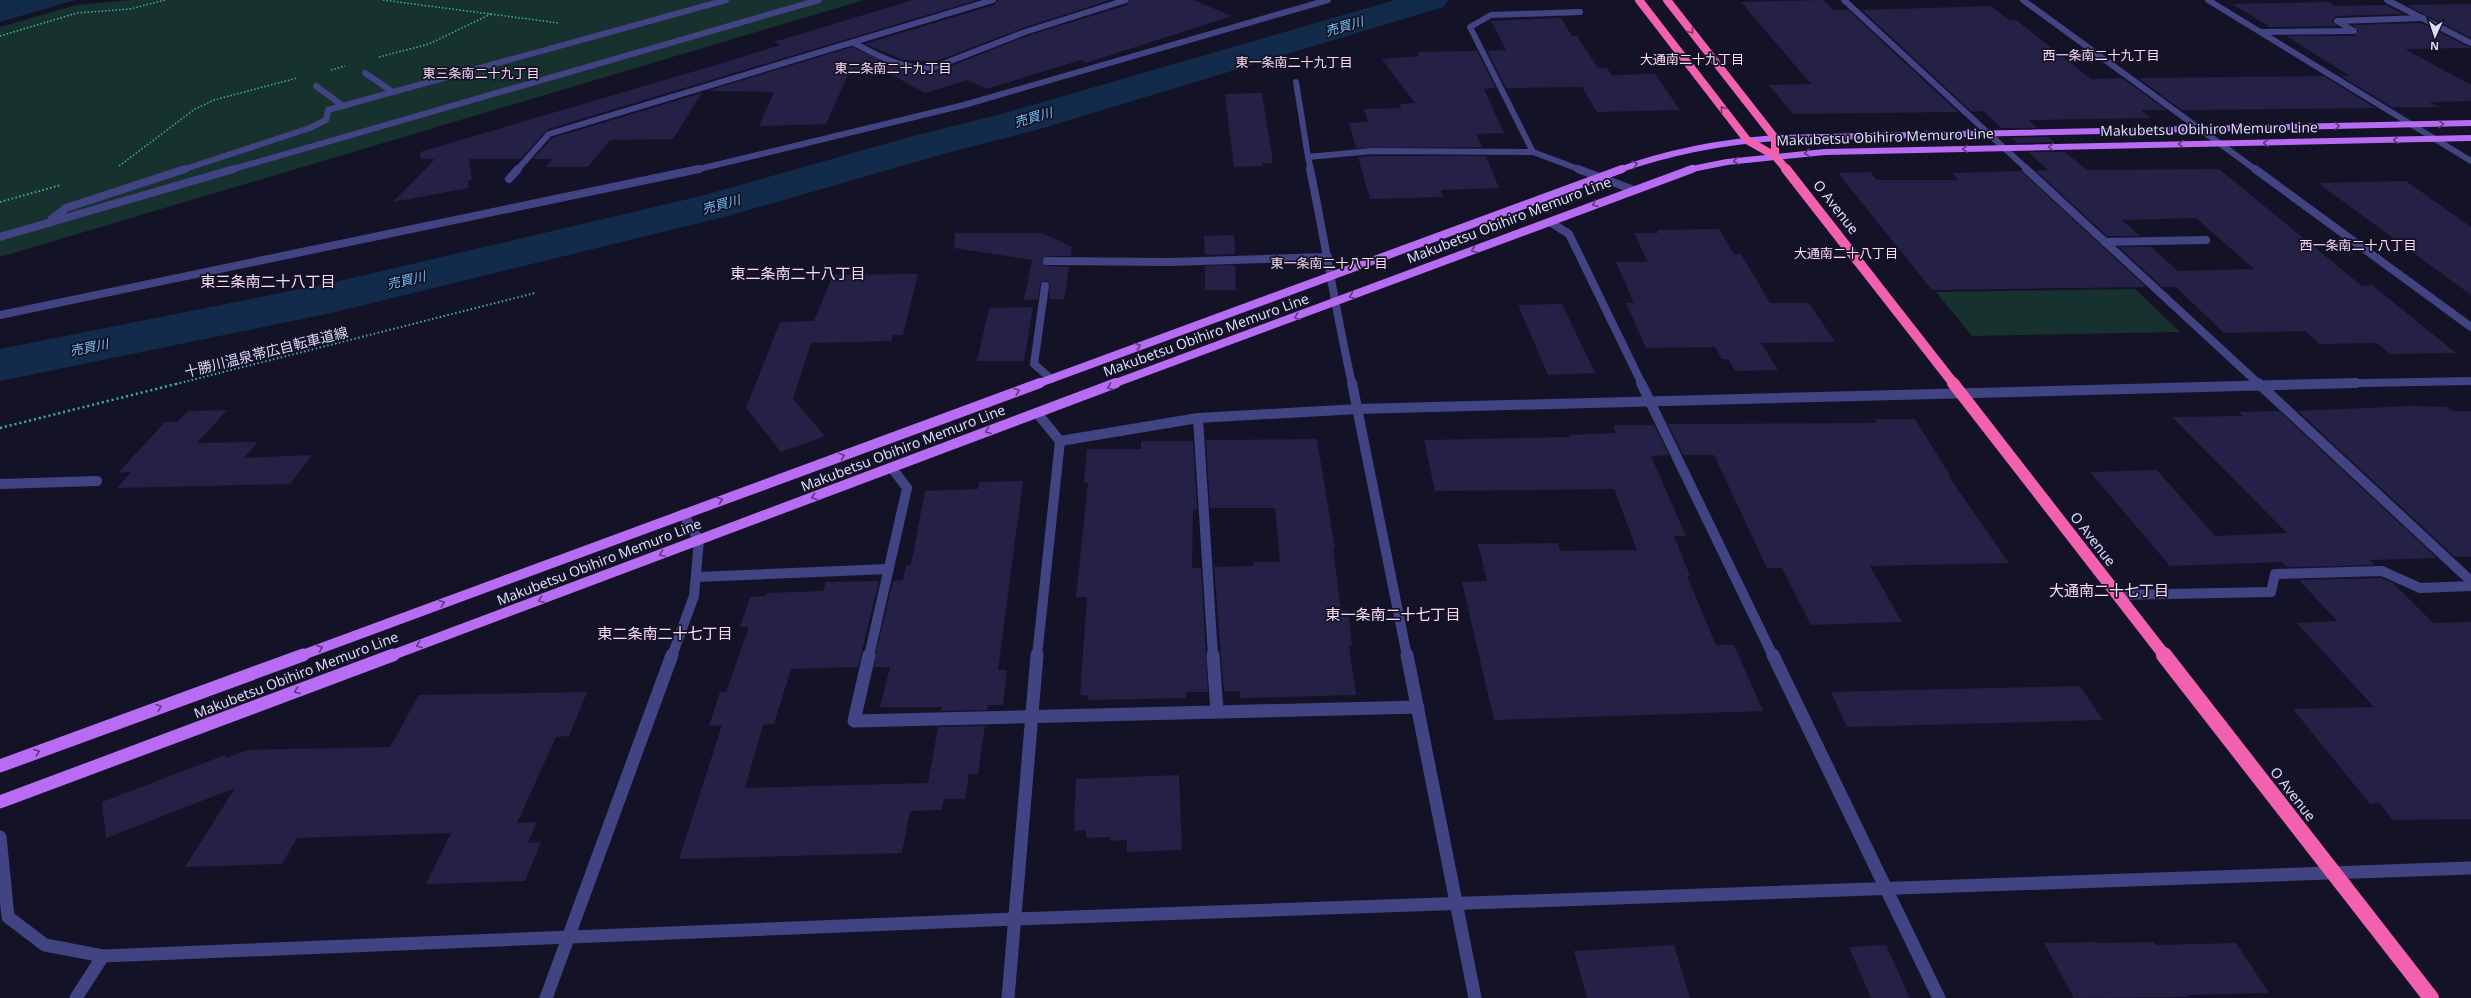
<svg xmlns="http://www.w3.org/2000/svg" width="2471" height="998" font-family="'Noto Sans','Noto Sans JP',sans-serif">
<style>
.green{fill:#16312e}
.water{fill:#132b4a}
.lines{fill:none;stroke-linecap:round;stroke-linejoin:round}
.river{fill:#132b4a;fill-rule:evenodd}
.building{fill:#252046}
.path-far2{stroke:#3bb1a2;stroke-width:1.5;stroke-dasharray:1.5 2;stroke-linecap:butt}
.path-far1{stroke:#3bb1a2;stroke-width:2;stroke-dasharray:1.5 2.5;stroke-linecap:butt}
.path{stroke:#3bb1a2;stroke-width:2.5;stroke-dasharray:2 3;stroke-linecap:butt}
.minor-far3{stroke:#414382;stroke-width:6}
.minor-far2{stroke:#414382;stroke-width:8}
.minor-far1{stroke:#414382;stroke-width:10}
.minor{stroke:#414382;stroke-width:13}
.major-far3{stroke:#b76cf3;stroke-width:6}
.major-far2{stroke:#b76cf3;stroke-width:8}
.major-far1{stroke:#b76cf3;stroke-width:10}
.major{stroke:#b76cf3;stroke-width:13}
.highway-far3{stroke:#f260b0;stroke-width:8}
.highway-far2{stroke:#f260b0;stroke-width:10}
.highway-far1{stroke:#f260b0;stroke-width:12}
.highway{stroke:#f260b0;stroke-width:16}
.oneway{stroke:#783565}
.oneway2{stroke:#5d3a83}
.labels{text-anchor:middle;stroke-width:3.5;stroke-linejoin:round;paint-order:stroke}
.far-water-label{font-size:13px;font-style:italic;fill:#72c0f3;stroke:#141227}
.far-neighbourhood-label{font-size:13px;fill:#fcddf3;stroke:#141227}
.street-label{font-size:14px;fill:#dddbfc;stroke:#141227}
.neighbourhood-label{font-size:15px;fill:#fcddf3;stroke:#141227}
</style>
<rect width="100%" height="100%" fill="#141227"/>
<!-- green -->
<g class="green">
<polygon points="131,0 864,0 0,257 0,27 76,5"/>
<polygon points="2135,289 2180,332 1972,336 1936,292"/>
</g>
<!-- water -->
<polygon class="water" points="0,0 75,0 0,22"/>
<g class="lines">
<!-- river -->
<polygon class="river" points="1395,0 1448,0 1443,7 1033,131 943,154 728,216 331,313 0,381 0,349 331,283 701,196 913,136 1005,113"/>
</g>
<!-- building -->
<g class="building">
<polygon points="913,0 977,0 548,129 520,159 469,159 472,180 468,181 469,188 393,202 435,159 421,159 420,152 709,67 781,45 774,42"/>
<polygon points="998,0 1110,0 1023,28 934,62 904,60 865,44 994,5"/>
<polygon points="1131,0 1193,0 1232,16 1086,63 1081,60 986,89 968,80 925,93 892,75 848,75 826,124 759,126 774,92 707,91 852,47 901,69 936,72 1027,36 1127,5"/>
<polygon points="1823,0 1834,10 1848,10 1958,112 1793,114 1769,85 1811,84 1741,2"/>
<polygon points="2329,2 2334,6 2386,5 2404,14 2336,16 2332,21 2337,26 2270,27 2232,4"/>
<polygon points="2471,4 2471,38 2406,5"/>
<polygon points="1991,6 2009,20 2016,20 2091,79 2122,78 2166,110 2141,110 2151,118 2029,120 2037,128 2002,128 1983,111 1972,112 1862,10"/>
<polygon points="1561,18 1572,36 1577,36 1598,68 1607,68 1612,75 1655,74 1680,110 1597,112 1582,87 1506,88 1487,51 1506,50 1491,21"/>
<polygon points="2421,23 2471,48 2405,49 2471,85 2471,101 2429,102 2439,107 2392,107 2341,76 2350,76 2286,36 2354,36 2359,31 2353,25"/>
<polygon points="1477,51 1496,88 1484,89 1504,133 1476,134 1482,147 1356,148 1349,123 1368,122 1364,109 1401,108 1400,104 1415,103 1382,59 1419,56 1417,52"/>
<polygon points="2324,76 2375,108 2182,110 2138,78"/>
<polygon points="702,93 673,139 610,140 588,167 546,167 553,159 533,159 552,138"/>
<polygon points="1262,93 1273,163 1262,163 1262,166 1234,167 1225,94"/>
<polygon points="2048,137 2054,142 2018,143 2012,138"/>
<polygon points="2028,152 2065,152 2087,170 2219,169 2362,286 2372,285 2456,353 2390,354 2377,343 2320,344 2305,331 2224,333 2176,287 2162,287 2119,247 2151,247 2178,271 2254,269 2196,218 2122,220 2140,236 2107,236 2036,171 2048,170"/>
<polygon points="1372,156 1486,156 1499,188 1441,190 1443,197 1370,199 1358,157"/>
<polygon points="2021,171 2146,287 1932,290 1838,173 1870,172 1877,180 1959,180 1952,173"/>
<polygon points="2406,181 2471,227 2471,295 2318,183"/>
<polygon points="1719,229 1734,254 1741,254 1770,303 1809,303 1835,342 1761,343 1778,370 1735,371 1728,359 1722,359 1715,347 1646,348 1626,303 1634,303 1616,262 1648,262 1634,233 1658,233 1657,230"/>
<polygon points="955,233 1042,233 1072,247 1071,256 1047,256 1042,261 1047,266 1069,267 1064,299 1049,299 1050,284 1045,281 1040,285 1038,299 1024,300 1032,260 954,248"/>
<polygon points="1234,235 1235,254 1205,255 1204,236"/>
<polygon points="1235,265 1236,290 1205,290 1205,266"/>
<polygon points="918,274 903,335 893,335 891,341 811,343 793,399 825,436 781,452 746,408 780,322 814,321 833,275"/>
<polygon points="1562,304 1595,373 1548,375 1518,305"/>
<polygon points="1033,307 1024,361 977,361 989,308"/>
<polygon points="2411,406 2448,407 2453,411 2471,411 2471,557 2455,557 2298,411"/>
<polygon points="227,410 197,443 258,442 244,458 312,455 290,484 117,488 131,472 118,473 165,422 177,422 188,411"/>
<polygon points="2279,411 2437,558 2370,560 2375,565 2287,567 2282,562 2170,566 2090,472 2157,470 2215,536 2287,533 2172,417 2243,416 2239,412"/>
<polygon points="1875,419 1915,419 1951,477 1949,477 2009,563 1870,566 1902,622 1811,625 1782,568 1767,568 1714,455 1683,455 1668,424 1877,423"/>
<polygon points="1613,425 1654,425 1669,455 1651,456 1686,536 1674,536 1690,576 1687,576 1716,645 1734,645 1763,711 1494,720 1462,582 1487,581 1478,544 1558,543 1560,551 1637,550 1614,489 1435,491 1424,440 1571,437 1570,435 1616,433"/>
<polygon points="1317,439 1335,549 1333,549 1341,611 1348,611 1352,646 1349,646 1356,695 1240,698 1240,691 1224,691 1214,567 1254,566 1253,562 1280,562 1275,508 1210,508 1206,440"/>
<polygon points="1141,441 1193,441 1197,509 1193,509 1192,568 1201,568 1208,692 1186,692 1186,698 1088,700 1089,695 1080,695 1087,597 1076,597 1088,483 1084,483 1087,449 1141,449"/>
<polygon points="1023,481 998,670 1007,670 1003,705 988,705 987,710 941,711 942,707 880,707 890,667 874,667 876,652 893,581 903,580 906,565 911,565 925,491 978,489 979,482"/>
<polygon points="2381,578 2393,583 2433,623 2471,622 2471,819 2393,820 2379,803 2370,804 2293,709 2374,707 2297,623 2337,621 2299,580"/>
<polygon points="879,581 858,667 791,669 774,724 763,725 745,788 928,783 938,727 985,726 978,774 969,774 965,799 944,799 942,810 910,811 902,853 679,859 722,725 709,726 720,692 726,692 749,627 740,627 750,597 765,596 767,593 823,591 826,582"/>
<polygon points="2080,686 2103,720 1847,727 1831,692"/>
<polygon points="587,692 569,736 556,737 517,823 537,822 528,843 541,842 525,881 426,884 451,833 297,838 282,864 185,867 235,788 106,838 102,802 225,755 226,758 248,750 390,747 419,695"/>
<polygon points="1179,775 1182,850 1127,852 1127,840 1110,841 1110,837 1086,838 1086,830 1074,831 1076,779"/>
<polygon points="2096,942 2097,943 2154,942 2156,945 2236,943 2269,993 2187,995 2188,997 2074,998 2044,943"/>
<polygon points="1674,945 1690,998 1587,998 1574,951"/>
<polygon points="1886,945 1910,998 1871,998 1849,947"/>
</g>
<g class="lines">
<!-- path-far2 -->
<g class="path-far2">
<polyline points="383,0 559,23"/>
<polyline points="0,36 77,13 130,9 165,0"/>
<polyline points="379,57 429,44 491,14"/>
<polyline points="331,70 345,66"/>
<polyline points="119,166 195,109 214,100 297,78"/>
</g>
<!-- path-far1 -->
<g class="path-far1">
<polyline points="0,202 61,185"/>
<polyline points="176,384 535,293"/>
</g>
<!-- path -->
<polyline class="path" points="0,428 180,383"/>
<!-- minor-far3 -->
<g class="minor-far3">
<polyline points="1844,0 2028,170"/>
<polyline points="2023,0 2256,170"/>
<polyline points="2208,0 2471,161"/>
<polyline points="2387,0 2471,43"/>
<polyline points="2262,32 2354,31 2337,21 2423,18"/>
<path d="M854 43C881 57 904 71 935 67L1025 32 1126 0"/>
<polyline points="365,73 393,92"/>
<polyline points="1296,82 1308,157"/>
<polyline points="316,86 343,106"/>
<polyline points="1533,152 1470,27 1491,15 1580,12"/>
<polyline points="182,170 310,128 326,120 328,110 726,0"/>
<polyline points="230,170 819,0"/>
<polyline points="517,170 549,134 993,0"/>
<polyline points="695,170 964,105 1328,0"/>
<polyline points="1311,170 1308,157 1372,151 1533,152 1581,170"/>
</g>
<!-- minor-far2 -->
<g class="minor-far2">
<path d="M1310 169C1325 241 1336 313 1352 384"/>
<polyline points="1578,169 1631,189"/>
<polyline points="2026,169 2259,384"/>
<polyline points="2255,169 2471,327"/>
<polyline points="509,179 518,169"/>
<polyline points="52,219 66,208 185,169"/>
<polyline points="1550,222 1569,234 1642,384"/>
<polyline points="0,237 234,169"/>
<polyline points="2105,242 2206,240"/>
<polyline points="1047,261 1170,262 1328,257"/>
<polyline points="1045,286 1034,364 1051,379"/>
<polyline points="0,315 699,169"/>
<polyline points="2310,384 2471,381"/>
</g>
<!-- minor-far1 -->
<g class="minor-far1">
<polyline points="1352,383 1407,656"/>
<polyline points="1641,383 1773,656"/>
<polyline points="2258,383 2471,581"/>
<polyline points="1037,413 1060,441 1037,656"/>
<polyline points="1198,418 1213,656"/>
<polyline points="1060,441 1198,418 1358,409 2356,383"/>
<polyline points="0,484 97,481"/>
<polyline points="696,577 889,569"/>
<polyline points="2117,595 2271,592 2275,574 2382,571 2420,588 2471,586"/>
<polyline points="672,656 694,596 699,540 683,514"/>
<polyline points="869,656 907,488 892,468"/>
</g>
<!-- minor -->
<g class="minor">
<polyline points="869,655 854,721 1418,707"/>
<polyline points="1213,655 1217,711"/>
<polyline points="1407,655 1475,998"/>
<polyline points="1773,655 1939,998"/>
<polyline points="0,837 8,917 45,945 103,956 1015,919 2471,868"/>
<polyline points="76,998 103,956"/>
<polyline points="546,998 672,655"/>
<polyline points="1008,998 1037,655"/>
</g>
<!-- major-far3 -->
<g class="major-far3">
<path d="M1619 170C1669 152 1722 142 1775 138L2471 123"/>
<polyline points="1687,170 1727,162 1825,152 2471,138"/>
</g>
<!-- major-far2 -->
<g class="major-far2">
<polyline points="1037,384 1622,169"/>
<polyline points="1113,384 1692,169"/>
</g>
<!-- major-far1 -->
<g class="major-far1">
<polyline points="300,656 1040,383"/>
<polyline points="390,656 1116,383"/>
</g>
<!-- major -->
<g class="major">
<polyline points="0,766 303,655"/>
<polyline points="0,802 393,655"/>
</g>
<!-- highway-far3 -->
<g class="highway-far3">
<polyline points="1639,0 1747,140 1775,156 1787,170"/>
<polyline points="1667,0 1775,138 1775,156"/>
</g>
<!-- highway-far2 -->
<polyline class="highway-far2" points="1786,169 1954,384"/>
<!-- highway-far1 -->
<polyline class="highway-far1" points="1953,383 2165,656"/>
<!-- highway -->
<polyline class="highway" points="2164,655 2431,998"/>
</g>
<!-- one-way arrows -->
<defs><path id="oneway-chevron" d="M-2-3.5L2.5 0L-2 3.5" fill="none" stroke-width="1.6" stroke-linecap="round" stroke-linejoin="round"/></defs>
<g class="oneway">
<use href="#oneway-chevron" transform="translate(1691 31) rotate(52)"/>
<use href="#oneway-chevron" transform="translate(1723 109) rotate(-128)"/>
</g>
<g class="oneway2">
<use href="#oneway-chevron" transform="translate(2441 124) rotate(-1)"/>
<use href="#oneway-chevron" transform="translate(2337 126) rotate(-1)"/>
<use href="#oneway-chevron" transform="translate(2396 140) rotate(179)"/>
<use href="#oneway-chevron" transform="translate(2266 143) rotate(179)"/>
<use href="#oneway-chevron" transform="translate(2181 144) rotate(179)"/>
<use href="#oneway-chevron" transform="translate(2051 147) rotate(179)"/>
<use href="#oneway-chevron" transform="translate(1965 149) rotate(179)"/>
<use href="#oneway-chevron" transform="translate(1807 153) rotate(175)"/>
<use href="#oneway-chevron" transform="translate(1736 161) rotate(173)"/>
<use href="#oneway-chevron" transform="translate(1635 164) rotate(-18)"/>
<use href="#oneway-chevron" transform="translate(1595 204) rotate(158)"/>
<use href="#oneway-chevron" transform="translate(1474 250) rotate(159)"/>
<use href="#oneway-chevron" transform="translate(1352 296) rotate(159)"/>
<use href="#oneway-chevron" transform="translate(1297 317) rotate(160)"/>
<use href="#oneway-chevron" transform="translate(1138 346) rotate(-20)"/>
<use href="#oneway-chevron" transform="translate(1110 387) rotate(160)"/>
<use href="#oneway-chevron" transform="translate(1017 391) rotate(-20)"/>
<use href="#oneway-chevron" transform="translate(988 431) rotate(159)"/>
<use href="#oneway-chevron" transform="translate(842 456) rotate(-20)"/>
<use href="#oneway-chevron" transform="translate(814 497) rotate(160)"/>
<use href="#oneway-chevron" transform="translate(720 500) rotate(-20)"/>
<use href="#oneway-chevron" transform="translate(662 554) rotate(159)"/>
<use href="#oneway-chevron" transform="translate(541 600) rotate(159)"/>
<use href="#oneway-chevron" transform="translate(442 603) rotate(-20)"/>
<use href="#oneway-chevron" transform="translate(419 645) rotate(159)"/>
<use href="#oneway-chevron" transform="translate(320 648) rotate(-20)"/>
<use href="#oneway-chevron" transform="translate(297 691) rotate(159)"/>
<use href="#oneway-chevron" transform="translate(159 707) rotate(-20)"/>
<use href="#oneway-chevron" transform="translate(37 752) rotate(-20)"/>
</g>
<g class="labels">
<!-- far-water labels -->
<g class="far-water-label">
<text transform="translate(1344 26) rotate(-16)" y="5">売買川</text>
<text transform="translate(1033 117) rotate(-16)" y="5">売買川</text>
<text transform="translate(721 204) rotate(-15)" y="5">売買川</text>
<text transform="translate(406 280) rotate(-13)" y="5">売買川</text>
<text transform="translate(89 347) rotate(-11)" y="5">売買川</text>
</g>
<!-- far-neighbourhood labels -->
<g class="far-neighbourhood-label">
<text x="2101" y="60">西一条南二十九丁目</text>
<text x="1692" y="64">大通南二十九丁目</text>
<text x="1294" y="67">東一条南二十九丁目</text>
<text x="893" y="73">東二条南二十九丁目</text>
<text x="481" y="78">東三条南二十九丁目</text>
<text x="2358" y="250">西一条南二十八丁目</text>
<text x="1846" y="258">大通南二十八丁目</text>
<text x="1329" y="268">東一条南二十八丁目</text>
</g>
<!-- street labels -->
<g class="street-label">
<text transform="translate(2209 129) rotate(-1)" y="5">Makubetsu Obihiro Memuro Line</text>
<text transform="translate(1885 137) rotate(-2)" y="5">Makubetsu Obihiro Memuro Line</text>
<text transform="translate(1836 207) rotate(52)" y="5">O Avenue</text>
<text transform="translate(1509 220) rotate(-21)" y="5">Makubetsu Obihiro Memuro Line</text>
<text transform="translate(1206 335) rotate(-20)" y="5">Makubetsu Obihiro Memuro Line</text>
<text transform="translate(266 352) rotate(-14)" y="5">十勝川温泉帯広自転車道線</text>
<text transform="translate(903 448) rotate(-21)" y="5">Makubetsu Obihiro Memuro Line</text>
<text transform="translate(2093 539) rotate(52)" y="5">O Avenue</text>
<text transform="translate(599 562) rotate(-21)" y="5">Makubetsu Obihiro Memuro Line</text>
<text transform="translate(296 675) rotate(-21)" y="5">Makubetsu Obihiro Memuro Line</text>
<text transform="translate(2293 794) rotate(52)" y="5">O Avenue</text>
</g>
<!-- neighbourhood labels -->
<g class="neighbourhood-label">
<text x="798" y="279">東二条南二十八丁目</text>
<text x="268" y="287">東三条南二十八丁目</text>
<text x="2109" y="596">大通南二十七丁目</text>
<text x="1393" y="620">東一条南二十七丁目</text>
<text x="665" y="639">東二条南二十七丁目</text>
</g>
</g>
<!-- north arrow -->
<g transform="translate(2435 36) rotate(183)" stroke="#141227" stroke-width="3" paint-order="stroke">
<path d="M0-3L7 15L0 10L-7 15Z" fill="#dddbfc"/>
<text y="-6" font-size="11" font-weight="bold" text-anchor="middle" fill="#dddbfc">N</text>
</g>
</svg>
